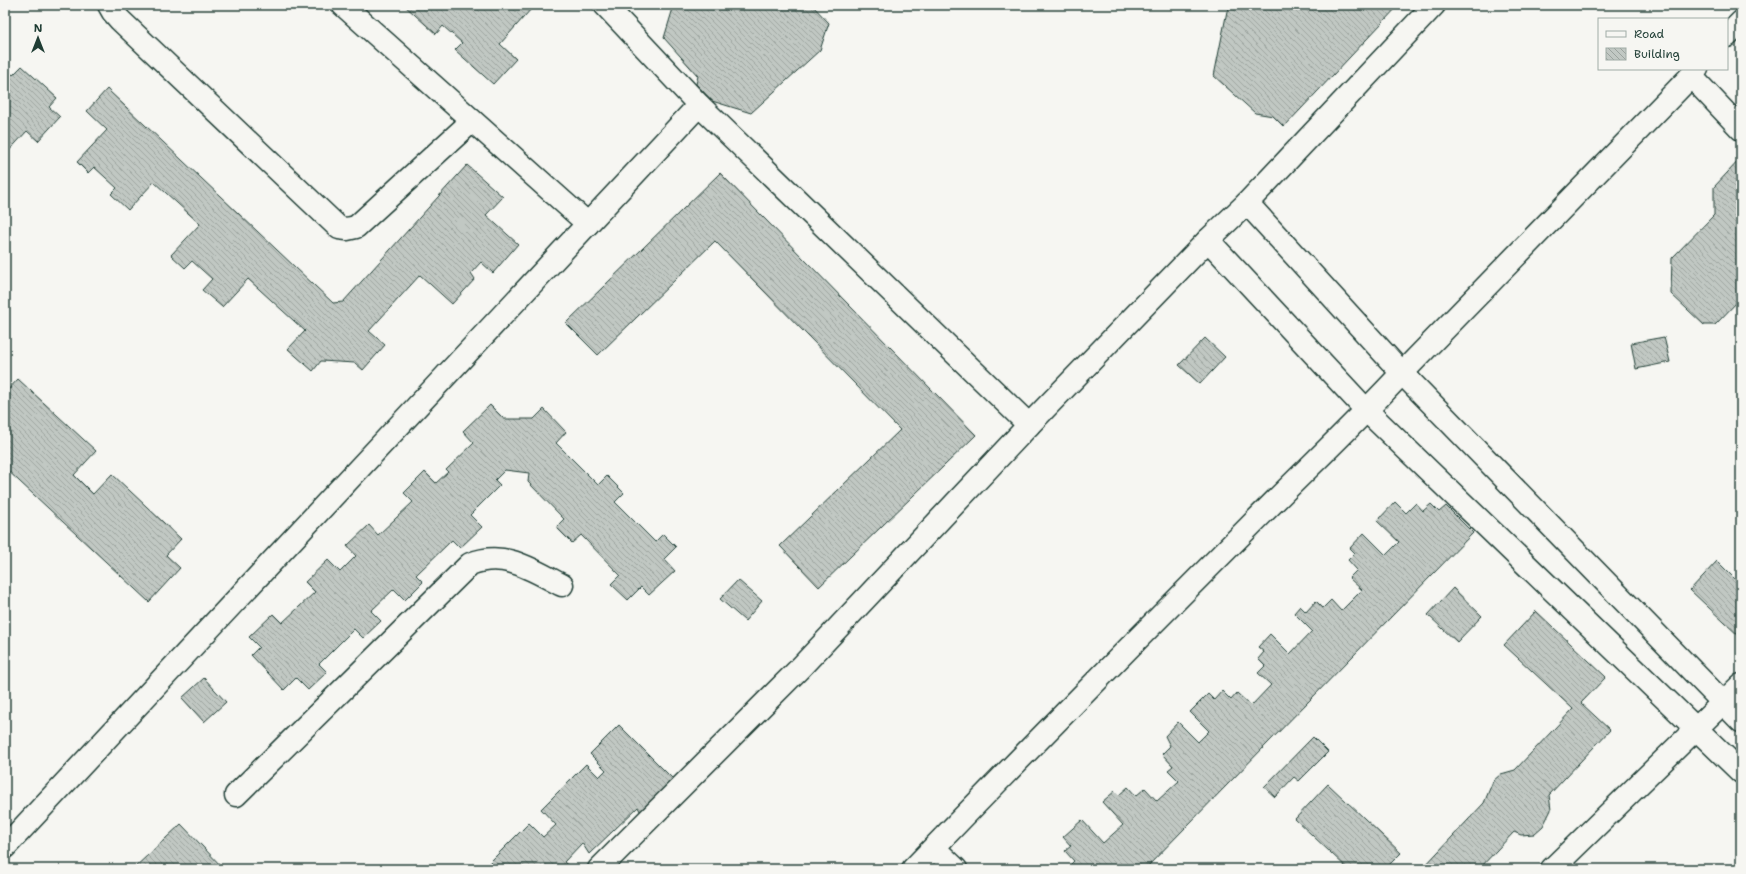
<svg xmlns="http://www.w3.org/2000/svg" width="1746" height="874" font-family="'Shantell Sans',sans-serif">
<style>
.building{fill:url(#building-back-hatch);stroke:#1f3d34}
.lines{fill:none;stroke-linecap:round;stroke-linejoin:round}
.minor-casing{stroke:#1f3d34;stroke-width:25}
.minor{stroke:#f6f6f2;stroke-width:22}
</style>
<defs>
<pattern id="building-back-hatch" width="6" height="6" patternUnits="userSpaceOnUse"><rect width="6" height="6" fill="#c1c8c3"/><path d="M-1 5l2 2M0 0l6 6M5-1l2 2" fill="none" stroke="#9ca49f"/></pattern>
</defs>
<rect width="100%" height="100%" fill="#f6f6f2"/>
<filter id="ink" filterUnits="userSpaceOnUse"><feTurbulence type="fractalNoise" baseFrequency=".025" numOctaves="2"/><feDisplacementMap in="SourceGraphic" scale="8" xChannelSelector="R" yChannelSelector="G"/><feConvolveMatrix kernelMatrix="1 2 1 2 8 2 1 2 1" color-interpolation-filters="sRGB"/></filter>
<g filter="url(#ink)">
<!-- building -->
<g class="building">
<polygon points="404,5 528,5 532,8 500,44 516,59 493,84 455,50 462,43 443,26 436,34"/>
<polygon points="674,5 812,5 829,23 820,50 751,113 712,101 696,84 698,76 664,38"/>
<polygon points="1233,5 1259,7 1259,5 1399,5 1284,127 1273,116 1255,113 1214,76 1227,11"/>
<polygon points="22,66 57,98 49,107 60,117 38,141 27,131 5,155 5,68 13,75"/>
<polygon points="107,89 333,303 343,302 467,165 503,197 486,215 518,244 493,273 481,262 471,273 475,279 452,304 420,275 369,331 385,345 363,370 355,363 321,361 313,371 288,349 305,331 248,279 222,307 202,290 212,279 192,261 185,268 171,255 200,224 154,182 128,210 111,194 117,188 94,167 88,173 77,162 107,130 87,111"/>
<polygon points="1741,158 1741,298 1715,325 1704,325 1671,294 1672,258 1714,215 1714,187"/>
<polygon points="720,173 976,435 819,587 780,546 900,430 715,241 598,355 566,323"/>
<polygon points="1664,337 1670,362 1636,369 1631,343"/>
<polygon points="1205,338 1225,357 1200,384 1179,365"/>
<polygon points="18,379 96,451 74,475 93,494 112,474 181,539 166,555 180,568 149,602 5,468 5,393"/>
<polygon points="490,405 504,419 534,419 544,409 566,432 556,443 598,485 607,476 624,493 615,502 655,542 663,534 676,547 664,559 675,571 649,595 641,587 628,600 611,584 620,575 581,535 572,543 556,527 564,519 528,482 529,473 505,470 495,480 500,485 470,515 482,527 460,548 452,540 416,575 423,582 405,600 394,589 371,611 381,621 363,638 354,629 319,664 327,672 308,690 296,678 284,690 251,655 259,647 249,637 273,614 282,623 315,592 305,582 328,560 340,572 356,556 347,546 369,525 378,535 413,502 404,493 425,472 436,483 448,472 446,470 474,443 463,431"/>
<polygon points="1395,502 1406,513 1416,503 1423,511 1431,504 1439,512 1446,506 1473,533 1145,869 1073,869 1070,865 1074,861 1065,851 1071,846 1063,837 1082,820 1103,843 1123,825 1102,802 1115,791 1119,795 1128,787 1136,796 1145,788 1157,801 1179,781 1168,770 1173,766 1162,754 1170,746 1165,736 1178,722 1198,742 1209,731 1190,712 1208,694 1214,700 1222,691 1231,700 1237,693 1251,706 1271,685 1258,673 1265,666 1258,659 1264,652 1258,647 1270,634 1290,654 1312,631 1294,613 1300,606 1306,612 1316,601 1323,608 1331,600 1341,611 1362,590 1349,578 1357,570 1348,560 1355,553 1350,548 1364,533 1386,555 1399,542 1377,521"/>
<polygon points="1717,561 1741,585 1741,638 1690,590"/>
<polygon points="738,580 762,601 745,621 720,599"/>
<polygon points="1453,588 1482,616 1457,642 1428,615"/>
<polygon points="1536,611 1606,677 1581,703 1610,730 1549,795 1551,810 1543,826 1534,834 1521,835 1514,832 1479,869 1422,869 1484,803 1493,781 1501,774 1515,770 1573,709 1504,645"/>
<polygon points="204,678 226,702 204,722 182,698"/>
<polygon points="619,725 677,783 643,817 638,807 589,854 582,843 564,862 572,869 483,869 529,823 543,837 556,825 541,809 586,764 599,777 606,770 590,754"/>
<polygon points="1313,737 1328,752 1299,781 1294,777 1275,797 1264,787"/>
<polygon points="1328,784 1401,853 1385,869 1348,869 1295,819"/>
<polygon points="181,824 224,869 133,869"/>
</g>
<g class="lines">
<!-- minor casing -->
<g class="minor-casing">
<g id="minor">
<polyline points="109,5 113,12 120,20 339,228 347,229 356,227 472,121"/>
<polyline points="343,5 588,224"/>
<polyline points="605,5 699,105 1029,425"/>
<polyline points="1727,36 1741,22"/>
<polyline points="1697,69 1691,76 1741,129"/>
<polyline points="1247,203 1402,373 1741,721"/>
<polyline points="1208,240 1367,411 1741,772"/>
<path d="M236 795 470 564C505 550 532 570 562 585"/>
<polyline points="5,847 699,105"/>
<polyline points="934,848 956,869"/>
<polyline points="599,869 800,668 1029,425 1208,240 1247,203 1434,5"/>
<path d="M913 869C1024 754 1136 640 1249 527 1300 475 1353 426 1402 373L1691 76"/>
<polyline points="1552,869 1741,685"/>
</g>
</g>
<!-- minor -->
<use href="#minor" class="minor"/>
</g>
</g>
<!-- margin -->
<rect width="1746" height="874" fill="none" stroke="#f6f6f2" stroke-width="20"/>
<rect x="10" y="10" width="1726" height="854" fill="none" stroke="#1f3d34" stroke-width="1.5" filter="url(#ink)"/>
<!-- legend -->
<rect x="1598" y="18" width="130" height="52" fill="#f6f6f2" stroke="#a0aca6"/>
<rect x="1606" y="31" width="20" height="6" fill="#f6f6f2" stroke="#a0aca6"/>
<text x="1634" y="38" font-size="12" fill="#1f3d34">Road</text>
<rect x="1606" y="48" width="20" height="12" fill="url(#building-back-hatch)" stroke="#a0aca6"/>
<text x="1634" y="58" font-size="12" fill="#1f3d34">Building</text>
<!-- north arrow -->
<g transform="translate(38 38)" stroke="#f6f6f2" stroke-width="3" paint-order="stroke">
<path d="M0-3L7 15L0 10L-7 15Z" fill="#1f3d34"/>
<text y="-6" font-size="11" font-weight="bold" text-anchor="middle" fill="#1f3d34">N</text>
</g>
</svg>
